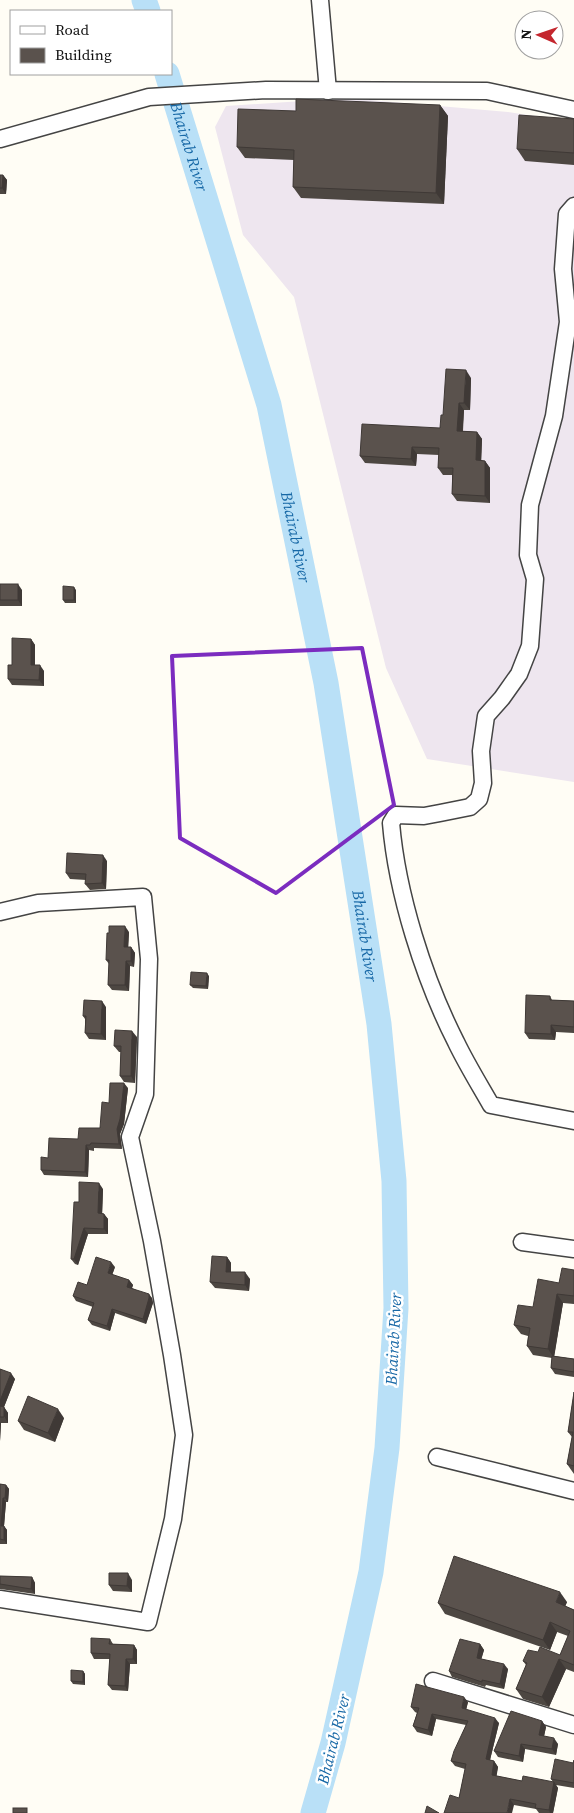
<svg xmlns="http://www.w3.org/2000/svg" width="574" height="1813" font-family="'Source Serif 4',serif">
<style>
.industrial{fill:#eee6ef}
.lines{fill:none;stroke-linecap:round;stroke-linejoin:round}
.river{stroke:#b9e0f7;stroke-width:25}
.minor-casing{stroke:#444;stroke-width:19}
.minor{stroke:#fff;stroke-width:16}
.wall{fill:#4d4742}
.shaded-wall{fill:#3f3936}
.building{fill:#5a524d;stroke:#3f3936}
.marked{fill:none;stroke:#7b2cbf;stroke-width:4;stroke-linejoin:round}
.labels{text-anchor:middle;stroke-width:5;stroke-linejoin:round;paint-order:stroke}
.water-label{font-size:16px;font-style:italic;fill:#1768a6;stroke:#fff}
</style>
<rect width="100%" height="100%" fill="#fffdf5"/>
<!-- industrial -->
<polygon class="industrial" points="347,98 508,112 574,122 574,782 427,759 386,668 294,297 243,235 215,127 226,106"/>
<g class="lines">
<!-- river -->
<g class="river">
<polyline points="144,0 148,11"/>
<path id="s1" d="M167 74 269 405 326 683 379 1024 394 1181 396 1308 387 1448 371 1572 333 1743 313 1813"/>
</g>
<!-- minor casing -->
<g class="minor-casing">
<g id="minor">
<polyline points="320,0 328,91"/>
<polyline points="0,139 149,97 266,90 487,91 574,110"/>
<path d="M574 206 567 214 563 269 568 322 554 416 530 505 528 555 535 579 530 646 519 674 502 698 486 716 481 751 483 783 479 799 470 807 440 813 424 816 396 815 391 823C397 894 424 979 456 1042 466 1063 479 1084 491 1105L574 1121"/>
<polyline points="0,912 38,903 143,897 149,959 145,1094 130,1137 152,1241 172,1355 184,1435 173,1519 148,1622 0,1599"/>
<polyline points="522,1242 574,1249"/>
<polyline points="437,1457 574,1491"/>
<polyline points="433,1681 574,1725"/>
</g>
</g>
<!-- minor -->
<use href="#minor" class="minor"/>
</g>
<!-- wall -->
<g class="wall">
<polygon points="440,105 448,116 444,204 301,198 293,187 294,160 245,158 237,147 296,111"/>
<polygon points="574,119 574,165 525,161 517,149"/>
<polygon points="0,175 3,175 7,180 6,194 0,194"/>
<polygon points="471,378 470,410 464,410 463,431 477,432 482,439 481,460 485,461 490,468 490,503 457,501 452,494 452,475 443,475 438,468 439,455 417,454 416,466 365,463 360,456 440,428 443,415"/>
<polygon points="0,584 22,590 22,606 0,606"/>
<polygon points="76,590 76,603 65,603 63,600"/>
<polygon points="31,639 35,645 35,665 44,671 44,686 12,685 8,679 12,665"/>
<polygon points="107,861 106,889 90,890 85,884 86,880 70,879 66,873"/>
<polygon points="129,932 128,947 131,947 135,953 134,967 130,966 129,991 112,990 108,985 109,964 106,960"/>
<polygon points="209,976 208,989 193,988 190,985"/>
<polygon points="550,996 552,1000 574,1001 574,1033 556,1032 555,1040 529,1039 525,1033"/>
<polygon points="106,1007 106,1040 89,1039 85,1033 85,1019 83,1016"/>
<polygon points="137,1037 135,1083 124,1082 120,1076 121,1052 119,1052 114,1046"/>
<polygon points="128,1088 124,1124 120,1134 122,1149 94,1148 94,1151 89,1150 88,1177 44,1175 41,1170 48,1158 78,1139 100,1128 109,1103"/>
<polygon points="103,1189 102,1213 104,1214 108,1219 108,1234 88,1234 78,1265 75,1264 71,1259 79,1202"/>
<polygon points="227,1257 231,1263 231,1272 250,1279 249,1291 215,1288 210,1282"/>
<polygon points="115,1267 112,1275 129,1280 133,1285 132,1288 152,1298 153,1303 146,1324 115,1313 110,1331 92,1325 88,1320 93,1307 76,1301 73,1296 87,1285"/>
<polygon points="574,1270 574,1304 563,1303 554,1356 574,1359 574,1377 555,1374 551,1368 552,1358 533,1355 527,1346 528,1336 521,1334 514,1325 559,1283"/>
<polygon points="0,1369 15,1379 4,1407 8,1413 8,1423 1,1423 0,1441"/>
<polygon points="574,1392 574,1474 567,1464 572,1437 568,1432"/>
<polygon points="64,1418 55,1442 24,1430 18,1421"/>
<polygon points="0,1484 6,1485 9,1489 8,1502 6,1502 4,1526 7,1530 7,1544 0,1544"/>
<polygon points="0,1576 32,1577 35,1583 35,1594 0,1589"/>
<polygon points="132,1580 132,1592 113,1591 109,1585"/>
<polygon points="567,1602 565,1606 574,1610 574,1672 566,1669 549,1707 523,1699 516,1689 526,1665 523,1661 538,1652 560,1655 568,1636 557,1632 550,1650 445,1614 438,1603"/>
<polygon points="110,1639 113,1644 134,1645 137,1650 137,1664 130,1664 128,1691 112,1690 108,1685 110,1659 94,1659 91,1653"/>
<polygon points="480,1644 484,1650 481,1659 508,1669 504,1689 486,1685 485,1687 452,1677 449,1671"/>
<polygon points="83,1671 85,1674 85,1685 73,1684 71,1681"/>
<polygon points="468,1702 466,1710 499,1723 490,1760 494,1761 498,1767 496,1776 522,1781 553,1782 551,1779 573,1763 574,1760 574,1788 556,1785 558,1788 553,1813 539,1813 536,1809 514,1805 459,1798 465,1769 455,1766 451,1761 466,1725 436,1719 432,1736 417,1732 413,1726 417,1713 415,1712 411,1707"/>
<polygon points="542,1721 546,1727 544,1736 558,1744 556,1755 525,1749 523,1762 498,1757 494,1751"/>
</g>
<!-- shaded-wall -->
<g class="shaded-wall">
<polygon points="440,105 448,116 444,204 436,193"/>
<polygon points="3,175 7,180 6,194 2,188"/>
<polygon points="466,370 471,378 470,410 464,403"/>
<polygon points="459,403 464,410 462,438 457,431"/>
<polygon points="477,432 482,439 481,467 476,460"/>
<polygon points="412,447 417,454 416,466 411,459"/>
<polygon points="485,461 490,468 490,503 485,496"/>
<polygon points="18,584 22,590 22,606 18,600"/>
<polygon points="74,587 76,590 76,603 74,600"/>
<polygon points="31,639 35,645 35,671 31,665"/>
<polygon points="40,665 44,671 44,686 39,680"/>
<polygon points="103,855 107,861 106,889 102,883"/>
<polygon points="125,926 129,932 128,952 124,947"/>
<polygon points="131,947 135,953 134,967 131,961"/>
<polygon points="126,961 130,966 129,991 125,985"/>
<polygon points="207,973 209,976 208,989 206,986"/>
<polygon points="102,1001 106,1007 106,1040 101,1034"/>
<polygon points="551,1025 556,1032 555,1040 551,1034"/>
<polygon points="132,1031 137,1037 135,1083 131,1076"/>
<polygon points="124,1083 128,1088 124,1124 120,1134 122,1149 119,1144 117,1129"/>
<polygon points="86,1145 89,1150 88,1177 85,1172"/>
<polygon points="99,1183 103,1189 102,1219 98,1213"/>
<polygon points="104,1214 108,1219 108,1234 104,1229"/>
<polygon points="84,1228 88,1234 78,1265 74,1259"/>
<polygon points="227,1257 231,1263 231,1278 226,1272"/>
<polygon points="111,1262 115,1267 111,1278 108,1273"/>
<polygon points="245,1272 250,1279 249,1291 245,1285"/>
<polygon points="129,1280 133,1285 131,1291 127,1287"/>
<polygon points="149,1294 152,1298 153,1303 146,1324 143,1319"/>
<polygon points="557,1294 563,1303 554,1358 548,1349"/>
<polygon points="112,1309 115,1313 110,1331 107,1326"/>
<polygon points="11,1373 15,1379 4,1407 8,1413 8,1423 0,1409 0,1401"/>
<polygon points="58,1409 64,1418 55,1442 48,1433"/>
<polygon points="0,1422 1,1423 0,1441"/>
<polygon points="6,1485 9,1489 8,1502 5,1498"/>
<polygon points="3,1498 6,1502 4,1526 7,1530 7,1544 4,1540 1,1526"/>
<polygon points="128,1573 132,1580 132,1592 127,1586"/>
<polygon points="32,1577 35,1583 35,1594 31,1589"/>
<polygon points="560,1592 567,1602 563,1612 556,1602"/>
<polygon points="550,1622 557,1632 550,1650 543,1640"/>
<polygon points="480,1644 484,1650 480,1664 477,1658"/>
<polygon points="134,1645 137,1650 137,1664 133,1659"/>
<polygon points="126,1659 130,1664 128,1691 125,1686"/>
<polygon points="559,1659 566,1669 549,1707 542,1697"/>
<polygon points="504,1664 508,1669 504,1689 500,1684"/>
<polygon points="83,1671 85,1674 85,1685 83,1682"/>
<polygon points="464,1697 468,1702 465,1714 462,1708"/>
<polygon points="432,1714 436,1719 432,1736 428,1730"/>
<polygon points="495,1718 499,1723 489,1764 486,1759"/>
<polygon points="542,1721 546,1727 543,1741 539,1735"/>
<polygon points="554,1738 558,1744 556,1755 552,1749"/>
<polygon points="521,1744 525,1749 523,1762 519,1756"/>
<polygon points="494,1761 498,1767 496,1780 492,1775"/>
<polygon points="554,1782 558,1788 553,1813 550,1813 549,1810"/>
<polygon points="510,1799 514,1805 512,1813 507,1813"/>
</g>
<!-- building -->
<g class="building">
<polygon points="296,99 440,105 436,193 293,187 294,150 237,147 238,109 296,111"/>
<polygon points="519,115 574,119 574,153 517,149"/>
<polygon points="0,175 3,175 2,188 0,188"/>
<polygon points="446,369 466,370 464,403 459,403 457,431 477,432 476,460 485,461 485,496 452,494 453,468 438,468 439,448 412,447 411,459 360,456 362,424 440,428 441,415 443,415"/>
<rect x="0" y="584" width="18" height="16"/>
<polygon points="63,586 74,587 74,600 63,600"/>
<polygon points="12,638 31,639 31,665 40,665 39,680 8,679 8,665 12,665"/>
<polygon points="67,853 103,855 102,883 85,884 86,874 66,873"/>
<polygon points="109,926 125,926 124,947 131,947 131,961 126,961 125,985 108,985 109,960 106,960 107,933 109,933"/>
<polygon points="191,972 207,973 206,986 190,985"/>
<polygon points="526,995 550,996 550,1000 574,1001 574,1027 551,1025 551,1034 525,1033"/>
<polygon points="84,1000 102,1001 101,1034 85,1033 86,1016 83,1016"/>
<polygon points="115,1030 132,1031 131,1076 120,1076 121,1046 114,1046"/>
<polygon points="110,1083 124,1083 120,1119 117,1129 119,1144 91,1143 90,1145 86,1145 85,1172 41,1170 41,1157 48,1158 49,1138 78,1139 79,1128 100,1128 102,1102 109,1103"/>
<polygon points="79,1182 99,1183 98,1213 104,1214 104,1229 84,1228 74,1259 71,1259 74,1202 79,1202"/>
<polygon points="212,1256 227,1257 226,1272 245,1272 245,1285 210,1282"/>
<polygon points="96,1257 111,1262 108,1273 129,1280 127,1287 149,1294 149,1298 143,1319 112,1309 107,1326 88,1320 94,1303 73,1296 78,1282 87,1285"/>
<polygon points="562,1268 574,1270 574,1296 557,1294 548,1349 527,1346 530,1328 514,1325 518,1305 533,1307 538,1279 559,1283"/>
<polygon points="552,1356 574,1359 574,1372 551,1368"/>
<polygon points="0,1369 11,1373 0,1401"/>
<polygon points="574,1392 574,1466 567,1464 573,1432 568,1432"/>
<polygon points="28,1396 58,1409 48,1433 18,1421"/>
<polygon points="0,1406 4,1407 4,1417 0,1417"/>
<polygon points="0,1484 6,1485 5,1498 3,1498 1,1526 4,1526 4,1540 0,1539"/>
<polygon points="454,1556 560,1592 556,1602 574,1610 574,1665 559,1659 542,1697 516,1689 527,1663 523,1661 528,1650 538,1652 540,1647 560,1655 570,1631 550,1622 543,1640 438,1603"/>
<polygon points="109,1573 128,1573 127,1586 109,1585"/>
<polygon points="0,1576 32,1577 31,1589 0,1584"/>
<polygon points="91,1638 110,1639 109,1644 134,1645 133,1659 126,1659 125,1686 108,1685 110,1654 91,1653"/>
<polygon points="460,1639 480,1644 477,1658 504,1664 500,1684 482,1680 482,1682 449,1671"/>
<polygon points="71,1670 83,1671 83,1682 71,1681"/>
<polygon points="416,1684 464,1697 462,1708 495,1718 486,1759 494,1761 492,1775 522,1781 523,1776 554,1782 549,1810 535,1808 536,1804 510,1799 507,1813 444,1813 450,1795 459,1798 466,1764 451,1761 454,1751 468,1721 432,1714 428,1730 413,1726 419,1708 411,1707"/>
<polygon points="511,1711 542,1721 539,1735 554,1738 552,1749 521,1744 519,1756 494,1751"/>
<polygon points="555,1759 573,1763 574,1760 574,1783 551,1779"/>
<polygon points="427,1806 439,1813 425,1813"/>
<rect x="13" y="1808" width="14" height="5"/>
</g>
<!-- marked area -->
<path class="marked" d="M362 648 394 805 276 893 180 838 172 656Z"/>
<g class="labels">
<!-- water labels -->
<g class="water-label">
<text dy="6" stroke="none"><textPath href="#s1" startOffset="76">Bhairab River</textPath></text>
<text dy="6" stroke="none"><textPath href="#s1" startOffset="481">Bhairab River</textPath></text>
<text dy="6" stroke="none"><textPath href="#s1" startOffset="886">Bhairab River</textPath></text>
<text transform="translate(393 1339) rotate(-87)" y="6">Bhairab River</text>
<text transform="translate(333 1739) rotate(-76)" y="6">Bhairab River</text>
</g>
</g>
<!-- legend -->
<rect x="10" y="10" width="162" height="65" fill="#ffffff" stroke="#a0a0a0"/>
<rect x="20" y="26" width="25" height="8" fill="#ffffff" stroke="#a0a0a0"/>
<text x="55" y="35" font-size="15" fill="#111111">Road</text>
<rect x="20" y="48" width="25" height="15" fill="#5a524d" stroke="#a0a0a0"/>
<text x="55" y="60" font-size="15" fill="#111111">Building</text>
<!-- north arrow -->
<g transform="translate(539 35) rotate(272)"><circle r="24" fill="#ffffff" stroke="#a0a0a0"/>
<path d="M0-4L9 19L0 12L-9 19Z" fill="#c4262e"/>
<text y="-8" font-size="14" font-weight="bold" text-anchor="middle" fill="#111111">N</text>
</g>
</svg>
